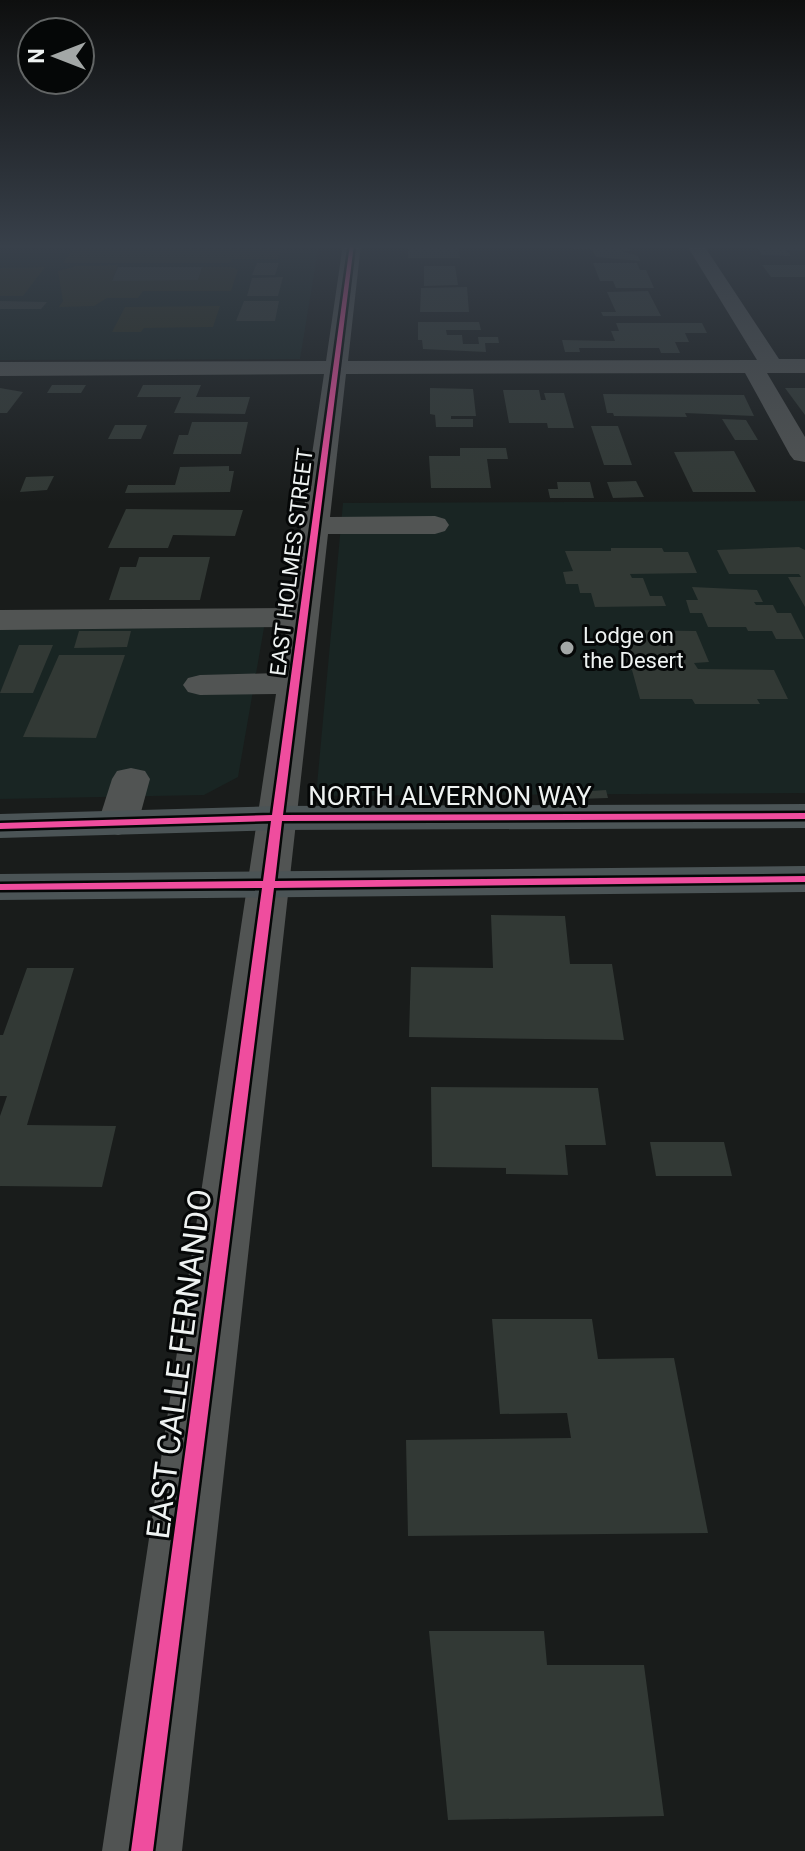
<svg xmlns="http://www.w3.org/2000/svg" width="805" height="1851" font-family="Roboto,sans-serif">
<style>
.built{fill:#192523}
.green{fill:#292d1f}
.building{fill:#323935}
.lines{fill:none;stroke-linecap:round;stroke-linejoin:round}
.minor{fill:#515453;fill-rule:evenodd}
.major{fill:#4b5456;fill-rule:evenodd}
.cycleway-casing{stroke:#050707;stroke-width:5}
.cycleway{fill:#ef4d9e;fill-rule:evenodd}
.poi-dot{fill:#a3a7a6;stroke:#050707;stroke-width:3}
.labels{text-anchor:middle;stroke-width:6;stroke-linejoin:round;paint-order:stroke}
.far-street-label{font-size:22px;fill:#eef2f1;stroke:#050707}
.far-poi-label{font-size:22px;fill:#eef2f1;stroke:#050707;text-anchor:start}
.street-label{font-size:26px;fill:#eef2f1;stroke:#050707}
.near-street-label{font-size:32px;fill:#eef2f1;stroke:#050707}
</style>
<rect width="100%" height="100%" fill="#191c1b"/>
<!-- built -->
<g class="built">
<polygon points="0,244 319,244 300,359 0,360"/>
<polygon points="805,501 805,793 316,796 343,503"/>
<polygon points="265,622 238,777 204,795 0,799 0,623"/>
</g>
<!-- green -->
<g class="green">
<polygon points="74,248 281,249 278,259 232,259 230,263 63,263"/>
<polygon points="118,265 112,280 198,279 202,267 231,267 238,270 231,291 143,291 138,298 107,298 94,306 59,307 63,301 58,271 76,266"/>
<polygon points="45,267 23,296 0,296 0,268"/>
<polygon points="220,306 213,327 144,328 141,332 112,332 125,307"/>
</g>
<!-- building -->
<g class="building">
<polygon points="408,244 459,246 460,258 408,258"/>
<polygon points="577,244 628,244 631,251 622,251 638,256 640,261 596,257 592,249 573,249"/>
<polygon points="754,244 805,244 805,247 800,247 802,250 786,250 791,256 762,255"/>
<polygon points="257,263 279,263 275,275 252,275"/>
<polygon points="593,263 637,263 640,270 646,270 654,288 616,288 613,281 600,281"/>
<polygon points="762,265 805,265 805,277 771,277"/>
<polygon points="424,266 455,266 458,285 424,286"/>
<polygon points="118,267 202,267 198,280 112,281"/>
<polygon points="283,277 278,296 247,296 252,278"/>
<polygon points="467,287 469,312 420,312 421,288"/>
<polygon points="648,291 661,316 603,316 601,312 616,312 607,292"/>
<polygon points="0,301 47,302 41,309 0,309"/>
<polygon points="244,301 279,301 275,321 236,321"/>
<polygon points="418,322 479,322 481,330 446,330 447,335 462,335 463,344 479,344 478,337 498,337 499,343 485,343 486,352 423,349 422,340 418,340"/>
<polygon points="616,323 702,323 707,333 685,333 689,342 675,342 680,353 661,353 659,348 579,348 580,352 565,352 562,340 615,341 611,331 619,331"/>
<polygon points="52,385 86,385 81,393 47,393"/>
<polygon points="143,385 201,385 196,397 250,397 245,414 174,413 181,397 137,397"/>
<polygon points="0,388 23,392 7,413 0,413"/>
<polygon points="430,388 473,389 476,416 451,416 451,419 473,419 473,427 436,427 435,415 430,414"/>
<polygon points="785,388 805,388 805,415"/>
<polygon points="503,390 539,390 541,400 546,400 544,393 564,393 574,428 548,428 547,423 509,423"/>
<polygon points="603,394 744,395 754,416 685,413 687,417 614,416 613,413 607,413"/>
<polygon points="722,419 746,420 758,440 735,440"/>
<polygon points="192,422 248,422 241,454 173,454 179,435 188,435"/>
<polygon points="115,425 147,425 141,439 108,439"/>
<polygon points="591,426 618,426 632,465 604,465"/>
<polygon points="460,448 506,448 508,459 487,459 491,488 431,488 429,456 460,456"/>
<polygon points="734,451 756,492 693,492 674,452"/>
<polygon points="229,466 229,471 234,471 230,492 125,493 128,485 175,485 180,467"/>
<polygon points="54,476 47,490 20,492 26,477"/>
<polygon points="636,481 644,497 613,498 607,482"/>
<polygon points="557,482 590,482 594,498 550,498 548,489 558,489"/>
<polygon points="126,509 243,510 235,536 173,535 168,548 108,548"/>
<polygon points="799,547 805,550 805,607 788,577 801,577 799,574 729,574 717,550"/>
<polygon points="611,548 662,548 664,552 688,552 697,573 630,574 632,578 643,578 650,596 662,596 666,606 595,607 591,593 580,593 578,584 566,584 563,572 573,571 565,551 611,551"/>
<polygon points="139,557 210,557 200,600 109,600 120,567 136,567"/>
<polygon points="692,587 757,590 763,602 754,602 756,605 773,605 777,613 791,613 804,639 776,639 772,631 748,631 746,627 708,627 702,613 690,613 686,600 698,600"/>
<polygon points="624,630 696,631 709,662 694,663 698,669 774,670 788,699 757,699 760,704 695,704 692,699 640,699 632,670 622,671 619,656 631,656"/>
<polygon points="79,631 131,631 127,647 74,648"/>
<polygon points="19,645 53,645 33,693 0,693"/>
<polygon points="59,655 125,655 96,738 23,737"/>
<polygon points="606,790 608,798 579,799 577,792"/>
<polygon points="491,915 565,916 570,964 612,964 624,1040 409,1037 411,967 493,968"/>
<polygon points="27,968 74,968 27,1125 116,1126 102,1187 0,1186 0,1116 7,1096 0,1096 0,1035 3,1035"/>
<polygon points="431,1087 598,1088 606,1145 565,1145 568,1175 506,1174 506,1168 432,1167"/>
<polygon points="650,1142 724,1142 732,1176 656,1176"/>
<polygon points="492,1319 592,1319 598,1359 674,1358 708,1533 408,1536 406,1440 571,1438 567,1413 500,1414"/>
<polygon points="429,1631 544,1631 547,1665 644,1665 664,1816 448,1820"/>
</g>
<g class="lines">
<!-- minor -->
<g class="minor">
<polygon points="343,244 361,244 348,361 757,360 686,244 703,244 779,359 805,359 805,373 767,373 805,437 805,462 794,460 790,455 745,373 346,374 330,517 435,516 445,519 449,525 445,531 435,534 328,534 182,1851 102,1851 276,694 200,695 188,692 183,685 188,678 200,675 279,673 286,627 0,630 0,610 289,608 324,374 0,376 0,362 326,361"/>
<polygon points="131,768 145,771 150,779 138,823 132,831 118,835 104,831 98,823 112,779 117,771"/>
</g>
<!-- major -->
<g class="major">
<polygon points="805,804 805,828 278,830 0,838 0,814 278,806"/>
<polygon points="805,866 805,892 0,900 0,874"/>
</g>
<!-- cycleway casing -->
<g class="cycleway-casing">
<polygon id="cycleway" points="350,244 354,244 283,815 805,813 805,819 282,821 275,881 805,876 805,882 274,888 153,1851 131,1851 262,888 0,890 0,884 263,881 271,821 0,829 0,823 272,815"/>
</g>
<!-- cycleway -->
<use href="#cycleway" class="cycleway"/>
</g>
<!-- sky -->
<linearGradient id="sky" x2="0" y2="1"><stop stop-color="#0e0f0f"/><stop offset="0.49" stop-color="#38404a"/><stop offset="1" stop-color="#38404a" stop-opacity="0"/></linearGradient>
<rect width="805" height="503" fill="url(#sky)"/>
<!-- markers -->
<circle class="poi-dot" cx="567" cy="648" r="8"/>
<g class="labels">
<!-- far-street labels -->
<g class="far-street-label">
<text transform="translate(291 562) rotate(-83)" y="8">EAST HOLMES STREET</text>
</g>
<!-- far-poi labels -->
<g class="far-poi-label">
<text x="583" y="643">Lodge on<tspan x="583" dy="25">the Desert</tspan></text>
</g>
<!-- street labels -->
<g class="street-label">
<text x="450" y="805">NORTH ALVERNON WAY</text>
</g>
<!-- near-street labels -->
<g class="near-street-label">
<text transform="translate(179 1364) rotate(-83)" y="11">EAST CALLE FERNANDO</text>
</g>
</g>
<!-- north arrow -->
<g transform="translate(56 56) rotate(270)"><circle r="38" fill="#050707" stroke="#626565" stroke-width="2"/>
<path d="M0-6L14 30L0 20L-14 30Z" fill="#a3a7a6"/>
<text y="-12" font-size="22" font-weight="bold" text-anchor="middle" fill="#eef2f1">N</text>
</g>
</svg>
